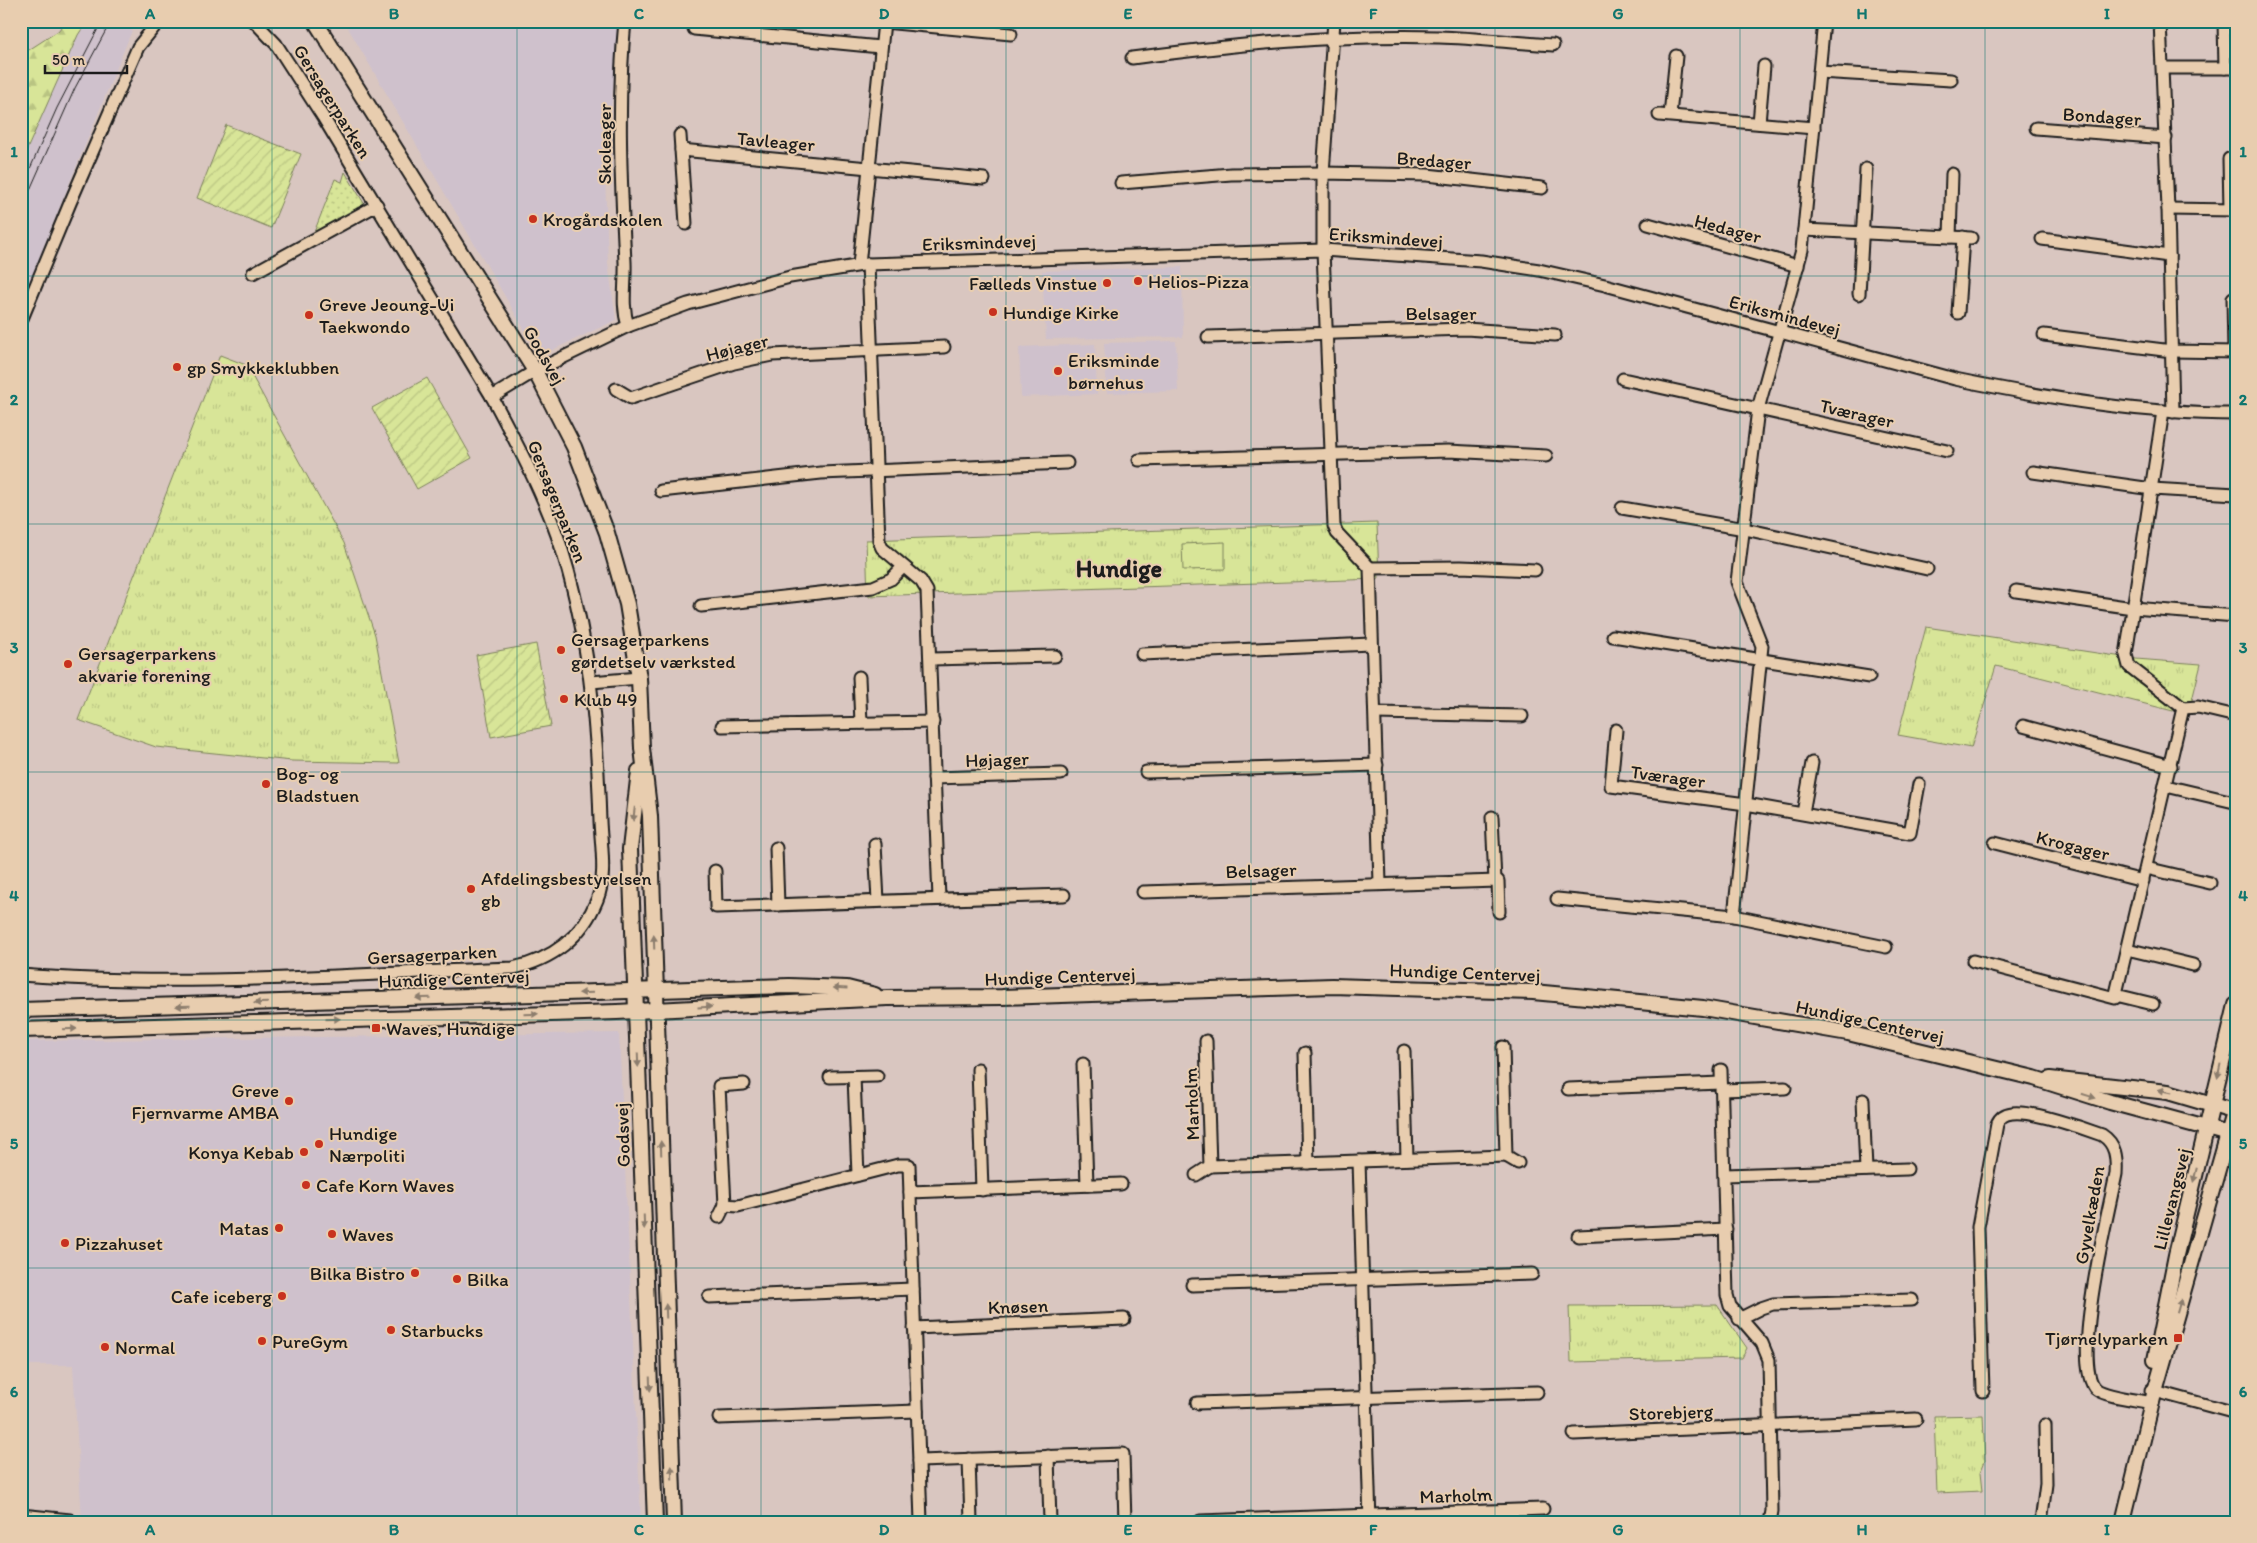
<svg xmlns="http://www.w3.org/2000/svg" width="2257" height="1543" font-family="Itim,sans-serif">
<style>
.built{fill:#cfc1cc}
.grass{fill:url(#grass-dots);stroke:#7a805a}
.forest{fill:url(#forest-firs);stroke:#7a805a}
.park{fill:url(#park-tufts);stroke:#7a805a}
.garden{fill:url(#garden-furrows);stroke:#7a805a}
.pitch{fill:#d8e598;stroke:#7a805a}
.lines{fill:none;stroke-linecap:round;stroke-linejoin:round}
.minor-casing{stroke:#1c1c1c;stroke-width:15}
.tertiary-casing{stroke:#1c1c1c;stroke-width:18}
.minor{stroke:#e8cdaf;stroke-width:11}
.tertiary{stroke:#e8cdaf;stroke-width:14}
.tram{stroke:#1c1c1c;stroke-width:1}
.oneway{fill:#8c7d6d}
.grid{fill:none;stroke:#0f766e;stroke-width:1;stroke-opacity:0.55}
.poi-dot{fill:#c8321e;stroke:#e8cdaf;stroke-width:2}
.labels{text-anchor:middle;stroke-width:4;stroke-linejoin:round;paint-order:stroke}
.street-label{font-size:19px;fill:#1c1c1c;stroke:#e8cdaf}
.poi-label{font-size:19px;fill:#1c1c1c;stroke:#e8cdaf;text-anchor:start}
.district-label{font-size:24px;font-weight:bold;fill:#1c1c1c;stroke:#e8cdaf}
.neatline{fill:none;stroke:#0f766e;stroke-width:2}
.grid-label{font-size:16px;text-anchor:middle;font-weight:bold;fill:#0f766e}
</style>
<defs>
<pattern id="grass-dots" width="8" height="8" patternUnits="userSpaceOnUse" patternTransform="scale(1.25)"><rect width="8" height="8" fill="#d8e598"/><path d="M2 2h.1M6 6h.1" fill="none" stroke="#b9c482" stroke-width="1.8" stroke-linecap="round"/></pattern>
<pattern id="forest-firs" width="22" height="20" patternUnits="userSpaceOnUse" patternTransform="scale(1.25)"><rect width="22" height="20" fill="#d8e598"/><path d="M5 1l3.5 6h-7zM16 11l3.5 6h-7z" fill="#b9c482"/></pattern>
<pattern id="park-tufts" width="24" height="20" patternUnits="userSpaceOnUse" patternTransform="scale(1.25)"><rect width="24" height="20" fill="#d8e598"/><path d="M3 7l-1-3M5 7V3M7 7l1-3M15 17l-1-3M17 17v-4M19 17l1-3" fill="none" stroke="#b9c482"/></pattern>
<pattern id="garden-furrows" width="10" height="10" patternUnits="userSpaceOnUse" patternTransform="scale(1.25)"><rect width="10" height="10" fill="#d8e598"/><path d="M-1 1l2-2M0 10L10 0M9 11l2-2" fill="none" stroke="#b9c482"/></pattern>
</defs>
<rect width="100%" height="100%" fill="#d9c6c0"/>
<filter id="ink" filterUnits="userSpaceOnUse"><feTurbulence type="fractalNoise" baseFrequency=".02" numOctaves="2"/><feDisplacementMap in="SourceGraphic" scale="10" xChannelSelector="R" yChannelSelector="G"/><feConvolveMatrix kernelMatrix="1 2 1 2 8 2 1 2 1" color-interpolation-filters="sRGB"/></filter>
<g filter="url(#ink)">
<!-- built -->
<g class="built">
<polygon points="87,21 133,21 133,28 21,302 21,162 78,35"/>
<polygon points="344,21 619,21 605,175 608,263 616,320 546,353 534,346"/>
<polygon points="1182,267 1183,337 1046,339 1042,271"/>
<polygon points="1176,341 1178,391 1107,393 1104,343"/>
<polygon points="1095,344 1097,394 1021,397 1019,347"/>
<polygon points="619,1033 641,1522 82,1522 73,1365 21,1365 21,1041"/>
</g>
<!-- grass -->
<polygon class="grass" points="345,172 365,205 313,235 335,179 342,182"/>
<!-- forest -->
<polygon class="forest" points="66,21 87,21 78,35 24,156 21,155 21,55 58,31"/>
<!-- park -->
<g class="park">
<polygon points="220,355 246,365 344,543 375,635 399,763 292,761 156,747 78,720"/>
<polygon points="1377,523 1379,579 868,596 866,540"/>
<polygon points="1926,627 2136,659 2201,664 2192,700 2173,711 1996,666 1971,748 1898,735"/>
<polygon points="1717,1305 1747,1348 1742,1358 1571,1362 1569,1306"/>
<polygon points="1983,1415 1985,1461 1980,1473 1982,1491 1937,1493 1934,1416"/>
</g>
<!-- garden -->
<g class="garden">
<polygon points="226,125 301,154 271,228 197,198"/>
<polygon points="427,378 472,458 417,489 372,408"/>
<polygon points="536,644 551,726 491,737 476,655"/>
</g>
<!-- pitch -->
<polygon class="pitch" points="1225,542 1225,569 1183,570 1182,544"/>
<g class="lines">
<!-- minor casing -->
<g class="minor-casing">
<g id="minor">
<path d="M625 21C617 101 621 182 625 262 626 284 621 304 628 326"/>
<polyline points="1334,21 1323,173 1323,250 1334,526 1337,533 1370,568 1380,883"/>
<polyline points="2160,21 2168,209 2173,412"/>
<polyline points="2224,21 2225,68"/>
<polyline points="694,29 880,47"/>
<path d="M1132 58C1234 45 1336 34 1439 37 1477 38 1515 43 1553 45"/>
<polyline points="2163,68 2236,68"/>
<polyline points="1819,72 1951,80"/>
<polyline points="1659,115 1814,128"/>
<polyline points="1670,115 1676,56"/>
<polyline points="1759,123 1764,66"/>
<polyline points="2036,128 2166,138"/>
<polyline points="680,135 686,224"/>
<polyline points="681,150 984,179"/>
<polyline points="2229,159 2230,210"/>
<polyline points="1121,183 1231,174 1323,173 1427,175 1542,188"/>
<polyline points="2168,209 2236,210"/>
<polyline points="1648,224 1798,266"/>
<polyline points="1804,230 1971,238"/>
<polyline points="1950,237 1952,174"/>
<polyline points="2042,239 2169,256"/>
<polyline points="868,264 879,541 882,548 921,581 927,591 939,899"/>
<polyline points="859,265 884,22 1011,34"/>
<polyline points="253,273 377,205"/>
<polyline points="1859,294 1866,169"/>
<polyline points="2233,298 2234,352"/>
<polyline points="1958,313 1963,237"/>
<polyline points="21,321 70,203 138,47 159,21"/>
<polyline points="2044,335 2172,351 2236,352"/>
<polyline points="1208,337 1466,329 1555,335"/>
<polyline points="1623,379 1947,451"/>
<polyline points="616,389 631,398 734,363 772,355 944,347"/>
<path d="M492 397 535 371 628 326 688 304 790 277 868 264 1323 250 1481 261 1539 270 1605 285 1955 379C2047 398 2141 414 2236 414"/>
<polyline points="1139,460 1448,451 1546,456"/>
<polyline points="2033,472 2152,489 2236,494"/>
<polyline points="661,491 821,473 1067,463"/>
<polyline points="1622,508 1745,529 1927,569"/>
<polyline points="1370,568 1461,567 1535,570"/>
<polyline points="2016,591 2133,608 2236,616"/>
<polyline points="701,606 873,587 891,579 903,567"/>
<polyline points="1613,636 1869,677"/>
<polyline points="1142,654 1371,644"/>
<polyline points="931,659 1055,656"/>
<polyline points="859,677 861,723"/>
<polyline points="591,682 639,678"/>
<polyline points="2183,708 2198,707 2236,716"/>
<polyline points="1376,713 1522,716"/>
<polyline points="722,726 933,722"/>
<polyline points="2023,726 2171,766"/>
<polyline points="1616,730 1611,786 1746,804 1910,833 1919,784"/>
<polyline points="1146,772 1377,765"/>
<polyline points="934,778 1061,774"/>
<polyline points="2166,786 2234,802"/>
<polyline points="1803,813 1812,763"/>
<polyline points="1492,817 1495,881"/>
<polyline points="1995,843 2143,881"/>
<polyline points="875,844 878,901"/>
<polyline points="776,848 778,905"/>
<polyline points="2146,868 2210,883"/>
<polyline points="715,871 716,907 1064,895"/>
<polyline points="1143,892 1498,881 1499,912"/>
<polyline points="1557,899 1734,916 1886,947"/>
<polyline points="1734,916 1762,646 1737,582 1758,409 1802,250 1824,21"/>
<polyline points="2127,949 2193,965"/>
<polyline points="1973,961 2115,998 2183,708 2129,666 2126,655 2163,411"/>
<path d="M21 975C185 988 350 974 513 968 552 960 582 937 597 900 607 876 601 846 600 821 597 725 589 629 558 538 541 489 516 442 492 397L323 117 276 44 254 21"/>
<polyline points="2116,995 2153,1004"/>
<polyline points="1206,1041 1210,1166 1506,1156 1503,1047"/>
<polyline points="1404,1051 1407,1159"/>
<polyline points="1305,1053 1308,1163"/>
<polyline points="1083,1064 1087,1185"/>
<polyline points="978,1069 982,1190"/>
<polyline points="1721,1070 1727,1295 1730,1306 1762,1343 1769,1360 1772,1511 1770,1522"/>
<polyline points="830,1077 877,1076"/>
<polyline points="854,1077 858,1175"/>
<polyline points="744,1084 719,1086 725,1205 738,1206 898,1165 909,1165 921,1522"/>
<polyline points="1568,1089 1721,1083"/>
<polyline points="1721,1090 1785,1088"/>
<polyline points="1863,1100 1866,1170"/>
<polyline points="1506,1156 1518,1163"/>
<polyline points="1359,1161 1370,1522"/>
<polyline points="1196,1175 1210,1166"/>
<polyline points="1725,1175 1907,1169"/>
<polyline points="910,1192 1121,1184"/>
<polyline points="719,1217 725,1205"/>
<polyline points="1578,1236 1726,1229"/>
<polyline points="1192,1285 1532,1274"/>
<polyline points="709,1297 913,1289"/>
<polyline points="1739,1319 1761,1308 1773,1304 1912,1300"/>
<polyline points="914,1328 1124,1319"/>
<polyline points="2151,1390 2236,1413"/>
<path d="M1983 1391 1978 1227 1997 1124C2000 1117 2004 1114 2012 1113 2030 1110 2083 1128 2102 1135 2116 1144 2117 1158 2116 1174 2109 1210 2070 1365 2096 1389 2106 1397 2139 1400 2152 1403"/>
<polyline points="1197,1403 1537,1392"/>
<polyline points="719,1418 917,1411"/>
<polyline points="1574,1434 1916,1419"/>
<polyline points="1048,1456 1050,1522"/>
<polyline points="969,1459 971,1522"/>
<polyline points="919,1461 1123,1454 1125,1522"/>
<polyline points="21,1515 70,1520"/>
<polyline points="1200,1521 1543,1509"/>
<polyline points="2041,1522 2046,1484 2045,1425"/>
</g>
</g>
<!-- tertiary casing -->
<g class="tertiary-casing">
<g id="tertiary">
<polyline points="315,21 535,371 574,447 607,533 627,604 639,678 642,748 650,816 674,1522"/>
<polyline points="639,771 630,849 655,1522"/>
<polyline points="21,1010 789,986 847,988 875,995"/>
<polyline points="21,1030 617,1012 887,998 1002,997 1332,986 1533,992 1703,1008 1848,1033 2034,1078 2110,1102 2236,1136"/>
<polyline points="2050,1079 2168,1092 2236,1112"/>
<polyline points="2155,1360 2176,1255 2236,1005"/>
<polyline points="2123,1522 2153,1398 2236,1106"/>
</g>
</g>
<!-- minor -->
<use href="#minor" class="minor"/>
<!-- tertiary -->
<use href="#tertiary" class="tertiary"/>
<!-- tram -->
<g class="tram">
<polyline points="21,189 57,108 102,21"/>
<polyline points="21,210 75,88 111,21"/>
</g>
</g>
<!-- one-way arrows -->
<defs><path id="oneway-solid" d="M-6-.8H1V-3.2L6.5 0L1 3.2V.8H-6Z" transform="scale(1.25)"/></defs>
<g class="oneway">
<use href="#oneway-solid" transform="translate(634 814) rotate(97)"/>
<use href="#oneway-solid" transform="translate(654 942) rotate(-92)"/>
<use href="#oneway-solid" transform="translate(840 988) rotate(-177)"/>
<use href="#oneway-solid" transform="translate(586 993) rotate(178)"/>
<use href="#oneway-solid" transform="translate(423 998) rotate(178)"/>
<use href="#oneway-solid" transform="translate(261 1003) rotate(178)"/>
<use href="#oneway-solid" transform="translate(183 1006) rotate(178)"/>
<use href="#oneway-solid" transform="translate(705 1007) rotate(-3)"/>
<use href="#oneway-solid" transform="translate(531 1014) rotate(-2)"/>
<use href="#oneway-solid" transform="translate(333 1019) rotate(-2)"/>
<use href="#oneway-solid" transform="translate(70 1029) rotate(-2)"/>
<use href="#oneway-solid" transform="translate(638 1060) rotate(88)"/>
<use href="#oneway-solid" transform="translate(2219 1071) rotate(102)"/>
<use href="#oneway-solid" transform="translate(2165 1091) rotate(-169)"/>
<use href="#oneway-solid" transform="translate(2089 1096) rotate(17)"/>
<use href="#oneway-solid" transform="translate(661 1148) rotate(-92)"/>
<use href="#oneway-solid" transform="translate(2195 1175) rotate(104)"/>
<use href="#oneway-solid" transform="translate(644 1222) rotate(88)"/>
<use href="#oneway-solid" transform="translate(2179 1306) rotate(-74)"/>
<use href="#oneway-solid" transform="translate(666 1311) rotate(-92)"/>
<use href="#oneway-solid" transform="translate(650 1384) rotate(88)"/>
<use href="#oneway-solid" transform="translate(672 1473) rotate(-92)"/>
</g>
</g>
<!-- grid -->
<path class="grid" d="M272 21V1522M517 21V1522M761 21V1522M1006 21V1522M1251 21V1522M1495 21V1522M1740 21V1522M1985 21V1522M21 276H2236M21 524H2236M21 772H2236M21 1020H2236M21 1268H2236"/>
<!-- markers -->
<g class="poi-dot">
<circle cx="533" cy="219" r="5"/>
<circle cx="1138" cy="281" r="5"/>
<circle cx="1107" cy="283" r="5"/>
<circle cx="993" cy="312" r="5"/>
<circle cx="309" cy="315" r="5"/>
<circle cx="177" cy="367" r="5"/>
<circle cx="1058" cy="371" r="5"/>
<circle cx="561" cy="650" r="5"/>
<circle cx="68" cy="664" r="5"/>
<circle cx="564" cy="699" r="5"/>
<circle cx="266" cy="784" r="5"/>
<circle cx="471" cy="889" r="5"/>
<rect x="371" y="1023" width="10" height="10" rx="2.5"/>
<circle cx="289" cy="1101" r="5"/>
<circle cx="319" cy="1144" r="5"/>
<circle cx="304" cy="1152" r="5"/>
<circle cx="306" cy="1185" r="5"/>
<circle cx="279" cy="1228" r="5"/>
<circle cx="332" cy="1234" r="5"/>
<circle cx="65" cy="1243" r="5"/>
<circle cx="415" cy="1273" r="5"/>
<circle cx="457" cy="1279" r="5"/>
<circle cx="282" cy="1296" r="5"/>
<circle cx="391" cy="1330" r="5"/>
<rect x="2173" y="1333" width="10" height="10" rx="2.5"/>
<circle cx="262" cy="1341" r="5"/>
<circle cx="105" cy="1347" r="5"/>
</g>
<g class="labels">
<!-- street labels -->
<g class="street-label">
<text transform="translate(333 101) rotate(58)" y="7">Gersagerparken</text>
<text transform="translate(2102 116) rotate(4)" y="7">Bondager</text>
<text transform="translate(776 141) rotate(5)" y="7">Tavleager</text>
<text transform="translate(604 144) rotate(-90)" y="7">Skoleager</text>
<text transform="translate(1434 160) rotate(4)" y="7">Bredager</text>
<text transform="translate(1728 228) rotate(15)" y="7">Hedager</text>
<text transform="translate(1386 237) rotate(4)" y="7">Eriksmindevej</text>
<text transform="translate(979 242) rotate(-2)" y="7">Eriksmindevej</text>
<text x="1441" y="320">Belsager</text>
<text transform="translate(1785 315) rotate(15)" y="7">Eriksmindevej</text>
<text transform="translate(737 347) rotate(-14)" y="7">Højager</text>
<text transform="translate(545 355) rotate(60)" y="7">Godsvej</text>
<text transform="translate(1857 413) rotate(13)" y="7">Tværager</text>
<text transform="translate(558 501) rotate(68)" y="7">Gersagerparken</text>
<text transform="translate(997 759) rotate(-2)" y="7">Højager</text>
<text transform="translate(1668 776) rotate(8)" y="7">Tværager</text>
<text transform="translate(2073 845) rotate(14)" y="7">Krogager</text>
<text transform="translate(1261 870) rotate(-2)" y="7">Belsager</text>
<text transform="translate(432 954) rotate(-3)" y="7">Gersagerparken</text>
<text transform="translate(1465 972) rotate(2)" y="7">Hundige Centervej</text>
<text transform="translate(1060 976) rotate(-2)" y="7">Hundige Centervej</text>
<text transform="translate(454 978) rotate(-2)" y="7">Hundige Centervej</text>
<text transform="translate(1870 1021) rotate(12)" y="7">Hundige Centervej</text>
<text transform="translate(1191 1104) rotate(-92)" y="7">Marholm</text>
<text transform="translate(622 1135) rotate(-92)" y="7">Godsvej</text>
<text transform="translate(2171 1199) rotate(-76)" y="7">Lillevangsvej</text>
<text transform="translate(2089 1215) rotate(-80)" y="7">Gyvelkæden</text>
<text transform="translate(1018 1306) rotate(-2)" y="7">Knøsen</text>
<text transform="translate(1671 1412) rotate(-2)" y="7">Storebjerg</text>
<text transform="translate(1456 1495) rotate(-2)" y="7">Marholm</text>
</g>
<!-- poi labels -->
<g class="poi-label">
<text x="543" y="226">Krogårdskolen</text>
<text x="1148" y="288">Helios-Pizza</text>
<text x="1097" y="290" text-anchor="end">Fælleds Vinstue</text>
<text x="319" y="311">Greve Jeoung-Ui<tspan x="319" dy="22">Taekwondo</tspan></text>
<text x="1003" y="319">Hundige Kirke</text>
<text x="1068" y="367">Eriksminde<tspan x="1068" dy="22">børnehus</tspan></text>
<text x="187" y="374">gp Smykkeklubben</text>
<text x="571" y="646">Gersagerparkens<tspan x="571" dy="22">gørdetselv værksted</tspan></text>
<text x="78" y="660">Gersagerparkens<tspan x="78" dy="22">akvarie forening</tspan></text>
<text x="574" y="706">Klub 49</text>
<text x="276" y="780">Bog- og<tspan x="276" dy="22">Bladstuen</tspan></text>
<text x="481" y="885">Afdelingsbestyrelsen<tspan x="481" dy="22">gb</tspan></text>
<text x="386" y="1035">Waves, Hundige</text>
<text x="279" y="1097" text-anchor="end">Greve<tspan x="279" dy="22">Fjernvarme AMBA</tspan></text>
<text x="329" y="1140">Hundige<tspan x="329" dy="22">Nærpoliti</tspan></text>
<text x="294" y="1159" text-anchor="end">Konya Kebab</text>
<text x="316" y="1192">Cafe Korn Waves</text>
<text x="269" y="1235" text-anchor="end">Matas</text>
<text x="342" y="1241">Waves</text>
<text x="75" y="1250">Pizzahuset</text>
<text x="405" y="1280" text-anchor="end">Bilka Bistro</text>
<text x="467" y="1286">Bilka</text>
<text x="272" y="1303" text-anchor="end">Cafe iceberg</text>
<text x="401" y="1337">Starbucks</text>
<text x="2168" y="1345" text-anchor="end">Tjørnelyparken</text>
<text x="272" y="1348">PureGym</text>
<text x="115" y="1354">Normal</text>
</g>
<!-- district labels -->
<g class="district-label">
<text x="1119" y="577">Hundige</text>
</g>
</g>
<!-- margin -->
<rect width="2257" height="1543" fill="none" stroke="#e8cdaf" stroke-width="55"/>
<!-- scale -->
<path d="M45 65v8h82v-8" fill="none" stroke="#1c1c1c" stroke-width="2.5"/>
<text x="52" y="65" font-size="15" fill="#1c1c1c" stroke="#e8cdaf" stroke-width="4" paint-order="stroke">50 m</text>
<rect x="28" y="28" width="2202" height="1488" class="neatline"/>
<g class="grid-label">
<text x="150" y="19">A</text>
<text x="394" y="19">B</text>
<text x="639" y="19">C</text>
<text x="884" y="19">D</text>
<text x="1128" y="19">E</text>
<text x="1373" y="19">F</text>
<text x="1618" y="19">G</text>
<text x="1862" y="19">H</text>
<text x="2107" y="19">I</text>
<text x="14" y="157">1</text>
<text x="2243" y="157">1</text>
<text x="14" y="405">2</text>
<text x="2243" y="405">2</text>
<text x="14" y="653">3</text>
<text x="2243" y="653">3</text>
<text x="14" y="901">4</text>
<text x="2243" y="901">4</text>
<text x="14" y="1149">5</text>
<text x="2243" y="1149">5</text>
<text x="14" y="1397">6</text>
<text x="2243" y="1397">6</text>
<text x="150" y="1535">A</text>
<text x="394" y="1535">B</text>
<text x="639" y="1535">C</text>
<text x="884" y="1535">D</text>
<text x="1128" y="1535">E</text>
<text x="1373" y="1535">F</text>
<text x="1618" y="1535">G</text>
<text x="1862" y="1535">H</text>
<text x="2107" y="1535">I</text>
</g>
</svg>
